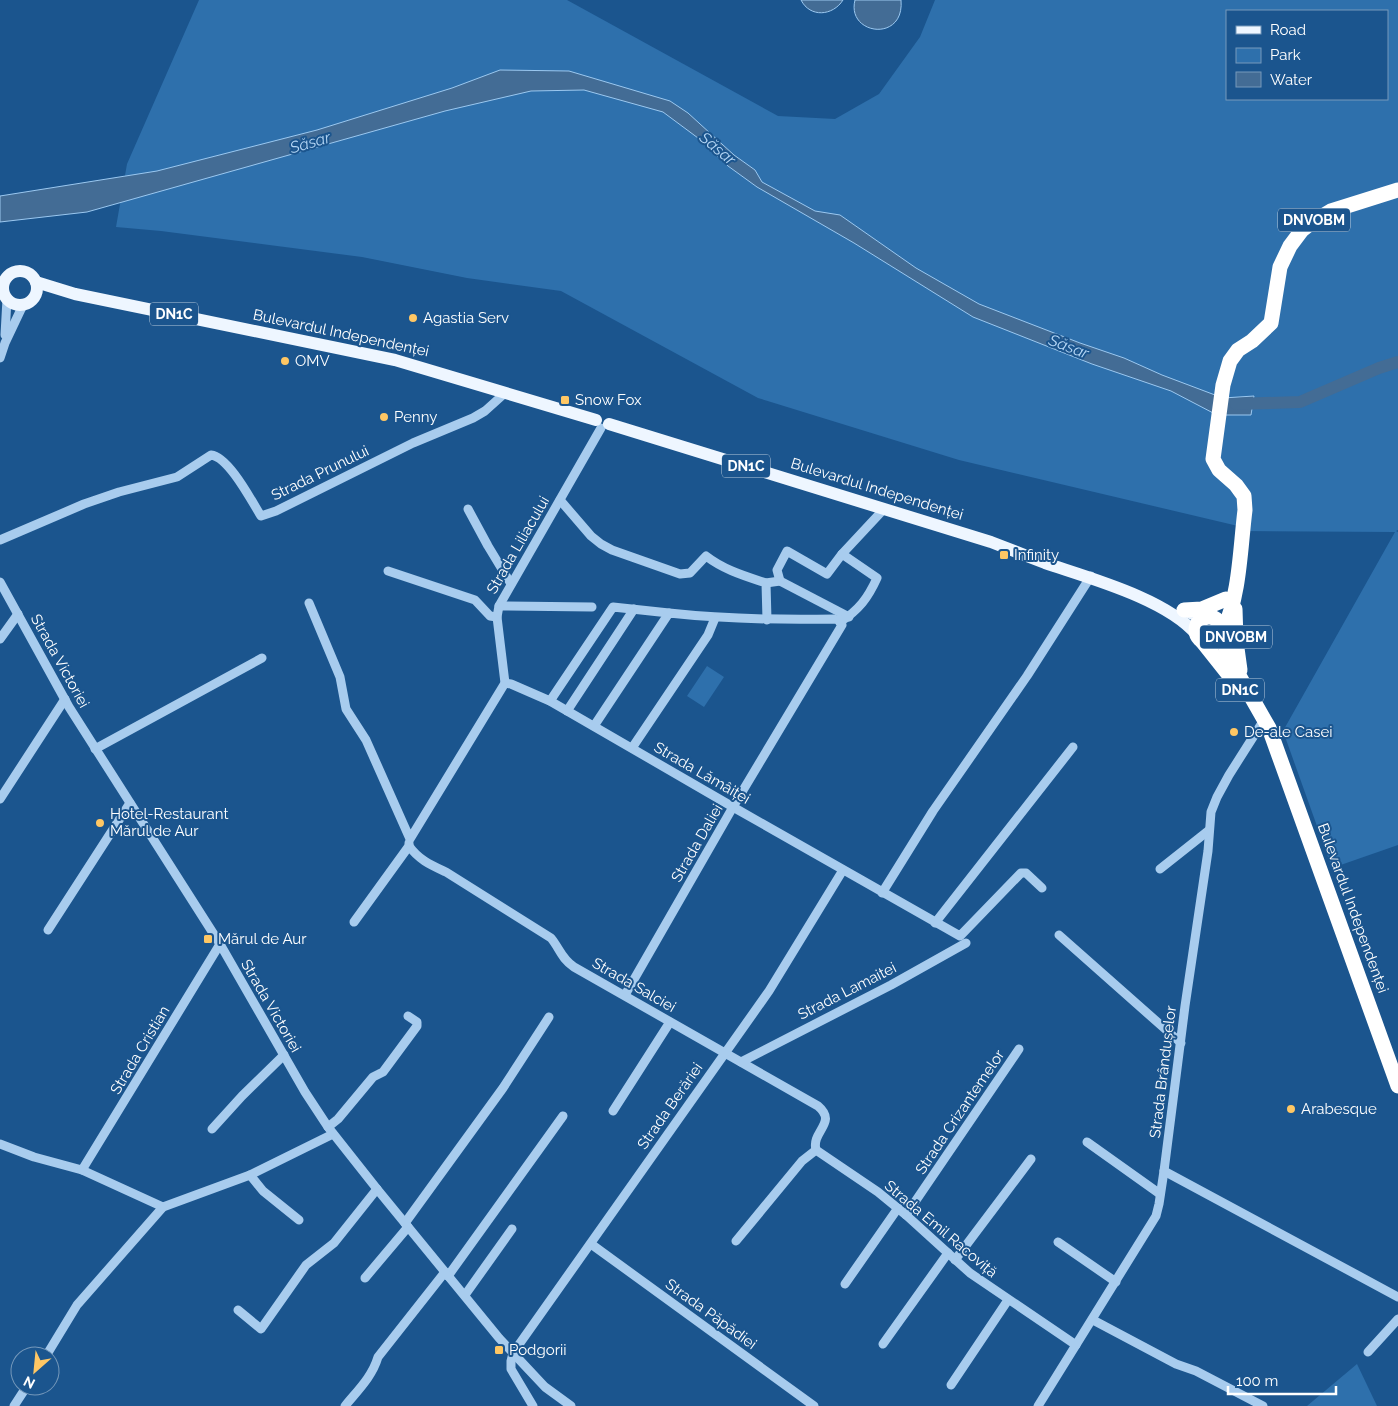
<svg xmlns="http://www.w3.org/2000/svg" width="1398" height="1406" font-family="Raleway,sans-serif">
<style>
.green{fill:#2e70ac;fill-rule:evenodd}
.water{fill:#436c95;stroke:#9bc8f0}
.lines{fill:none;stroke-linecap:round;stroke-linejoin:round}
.river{stroke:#436c95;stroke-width:12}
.minor{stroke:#a8ccee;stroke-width:9}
.major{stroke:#eef6ff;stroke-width:12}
.highway{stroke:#fff;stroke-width:15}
.poi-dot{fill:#ffc764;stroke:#1b558e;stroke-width:2}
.labels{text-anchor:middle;stroke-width:4;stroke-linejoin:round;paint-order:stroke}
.shield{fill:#1b558e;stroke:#bcd;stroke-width:1}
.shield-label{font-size:14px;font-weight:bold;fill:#fff}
.poi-label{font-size:15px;fill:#fff;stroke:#1b558e;text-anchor:start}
.street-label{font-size:15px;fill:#fff;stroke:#1b558e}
.water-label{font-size:16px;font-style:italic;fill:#b4d6f5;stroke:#1b558e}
</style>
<rect width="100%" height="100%" fill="#1b558e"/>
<!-- green -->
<g class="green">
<path d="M199 0H567L778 116 835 119 879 94 920 37 935 0H1398V530L1396 531 1398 532V845L1332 868 1283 731 1395 532 1242 531 1238 526 959 460 758 398 561 291 467 278 362 257 161 231 116 227 127 164ZM1227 11H1387V99H1227Z"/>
<polygon points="707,666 724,677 704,707 687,696"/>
<polygon points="1357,1364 1377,1406 1307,1406"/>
</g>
<!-- water -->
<g class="water">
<path d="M801 0H843C833 16 810 18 801 0Z"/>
<path d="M855 0H901C905 43 846 35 855 0Z"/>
<polygon points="500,70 569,71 670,101 688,113 734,155 755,170 762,182 815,211 840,215 916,268 979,304 1080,343 1124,358 1162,375 1223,398 1254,396 1251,415 1217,415 1171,391 1092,364 973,317 854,243 757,187 728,166 698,138 663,112 584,90 531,91 445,111 87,212 0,222 0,196 157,171 317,130 452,88"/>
</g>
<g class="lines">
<!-- river -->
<polyline class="river" points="1236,404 1300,402 1379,368 1398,362"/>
<!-- minor -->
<g class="minor">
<polyline points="5,335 7,299"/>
<polyline points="0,358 5,343 23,305"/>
<path d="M560 500 591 536 601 544 612 550 680 574 690 573 706 556C724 570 745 576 766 583L767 620"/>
<polyline points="468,509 488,546 511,584"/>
<path d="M0 540 84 504 119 492 177 477 211 455C229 457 252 502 261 516L276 511 413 443 473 418 485 411 505 393"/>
<polyline points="388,571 475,600 490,616 497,617"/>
<polyline points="780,581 849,617"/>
<polyline points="0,582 69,707 220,944 305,1092 328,1127 377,1189 499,1338 545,1387 571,1406"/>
<polyline points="766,583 780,581 777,570 787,551 827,574 842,554 884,509"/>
<polyline points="309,603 340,677 346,709 366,740 410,839 505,683 497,617 499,606 601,428"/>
<polyline points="499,606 592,607"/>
<path d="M840 622C859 610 868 598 877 578L842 554"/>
<polyline points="0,639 18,614"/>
<polyline points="505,683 511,684 550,701 733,807 960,936 1021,873 1026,873 1042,888"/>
<polyline points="550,701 613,607 669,613"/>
<polyline points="567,711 634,609"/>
<path d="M594 726 669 613C724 619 779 620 834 619L838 620 842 625 733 807 625 995"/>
<polyline points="632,748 708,635 715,618"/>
<polyline points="95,749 262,658"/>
<polyline points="0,799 65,699"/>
<path d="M409 846C419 860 431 865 446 872L551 938C560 949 561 958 574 967L818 1106C838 1123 811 1131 816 1150"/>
<polyline points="1160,869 1208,831"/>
<polyline points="882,893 933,811 1027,676 1091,576"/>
<polyline points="354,922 409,846 409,843"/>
<polyline points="935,923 1073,747"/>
<polyline points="48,930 130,803"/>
<polyline points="1059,935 1181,1043"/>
<polyline points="741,1062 891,985 966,943"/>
<polyline points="613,1111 670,1022"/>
<polyline points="328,1127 338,1119 373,1077 383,1072 417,1026 417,1022 408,1016"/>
<polyline points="212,1129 242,1096 284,1055"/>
<polyline points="1087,1142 1160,1194"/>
<polyline points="0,1144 34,1157 82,1170 163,1207"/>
<polyline points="82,1170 220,944"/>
<polyline points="1164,1171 1398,1297"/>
<polyline points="250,1175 263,1191 299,1220"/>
<polyline points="906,1215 1019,1049"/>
<polyline points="405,1223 503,1088 549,1017"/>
<polyline points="736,1241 802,1161 816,1150 878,1192 906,1215 970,1273 1076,1345"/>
<polyline points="1058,1242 1116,1282"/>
<polyline points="591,1244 814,1406"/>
<polyline points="955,1260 1031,1159"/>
<polyline points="448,1276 563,1116"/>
<polyline points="365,1278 408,1227"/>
<polyline points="845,1284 898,1208"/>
<polyline points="465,1295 512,1229"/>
<polyline points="238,1310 261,1329 306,1265 334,1243 377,1189"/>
<polyline points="1093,1320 1176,1364 1196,1371 1263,1406"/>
<polyline points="883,1344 948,1253"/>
<polyline points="1368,1352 1398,1319"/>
<polyline points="46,1356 77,1305 163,1207 250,1175 333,1134"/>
<polyline points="951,1385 1008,1300"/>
<polyline points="14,1406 27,1386"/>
<path d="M345 1406C358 1390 372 1377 378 1357L445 1272"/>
<polyline points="533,1406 511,1369 511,1361 513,1353 769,991 843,870"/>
<polyline points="1038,1406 1156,1216 1159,1204 1164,1171 1185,1006 1208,851 1211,812 1217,797 1229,775 1262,723"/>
</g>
<!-- major -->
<g class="major">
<circle cx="20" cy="288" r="17"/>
<polyline points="36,282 75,294 395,360 596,420"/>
<path d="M609 424 991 542C1009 549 1027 556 1045 563 1089 578 1167 599 1197 635"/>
<polyline points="1184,610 1202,618"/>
</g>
<!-- highway -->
<g class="highway">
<polyline points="1235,609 1236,641 1240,670"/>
<polyline points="1184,610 1202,609 1226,599"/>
<circle cx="1209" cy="630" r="13"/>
<path d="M1223 632C1240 594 1240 550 1245 510L1244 496 1236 485 1219 470 1213 459 1223 385 1230 361 1238 350 1252 341 1271 323 1280 267 1290 246 1302 230 1311 223 1331 211 1398 190"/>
<polyline points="1221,637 1233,665 1269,728 1398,1086"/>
<polyline points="1202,641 1233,680"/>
</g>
</g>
<!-- markers -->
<g class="poi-dot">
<circle cx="413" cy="318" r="5"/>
<circle cx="285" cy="361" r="5"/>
<rect x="560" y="395" width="10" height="10" rx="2.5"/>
<circle cx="384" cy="417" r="5"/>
<rect x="999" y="550" width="10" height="10" rx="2.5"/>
<circle cx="1234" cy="732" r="5"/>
<circle cx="100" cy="823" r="5"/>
<rect x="203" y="934" width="10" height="10" rx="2.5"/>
<circle cx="1291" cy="1109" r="5"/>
<rect x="494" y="1345" width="10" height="10" rx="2.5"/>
</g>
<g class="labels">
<!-- shield labels -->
<g class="shield">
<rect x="1278" y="208.5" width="72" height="23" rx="4"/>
<rect x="150" y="302.5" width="48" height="23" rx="4"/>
<rect x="722" y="454.5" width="48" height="23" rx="4"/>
<rect x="1200" y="625.5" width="72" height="23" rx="4"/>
<rect x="1216" y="678.5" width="48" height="23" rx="4"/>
</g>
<g class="shield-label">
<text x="1314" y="225">DNVOBM</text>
<text x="174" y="319">DN1C</text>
<text x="746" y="471">DN1C</text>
<text x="1236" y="642">DNVOBM</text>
<text x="1240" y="695">DN1C</text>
</g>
<!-- poi labels -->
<g class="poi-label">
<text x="423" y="323">Agastia Serv</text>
<text x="295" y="366">OMV</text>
<text x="575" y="405">Snow Fox</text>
<text x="394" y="422">Penny</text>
<text x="1014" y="560">Infinity</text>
<text x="1244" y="737">De-ale Casei</text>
<text x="110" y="819">Hotel-Restaurant<tspan x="110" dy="17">Mărul de Aur</tspan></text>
<text x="218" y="944">Mărul de Aur</text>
<text x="1301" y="1114">Arabesque</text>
<text x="509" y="1355">Podgorii</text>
</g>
<!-- street labels -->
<g class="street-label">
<text transform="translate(341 333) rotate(12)" y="5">Bulevardul Independenței</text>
<text transform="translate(320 473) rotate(-26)" y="5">Strada Prunului</text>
<text transform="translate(877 489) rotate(17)" y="5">Bulevardul Independenței</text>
<text transform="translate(518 545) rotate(-60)" y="5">Strada Liliacului</text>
<text transform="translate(60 661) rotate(61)" y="5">Strada Victoriei</text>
<text transform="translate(702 773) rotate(30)" y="5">Strada Lămâiței</text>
<text transform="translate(697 843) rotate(-60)" y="5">Strada Daliei</text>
<text transform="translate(1353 908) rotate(70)" y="5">Bulevardul Independenței</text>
<text transform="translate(634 985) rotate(30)" y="5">Strada Salciei</text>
<text transform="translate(847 991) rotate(-27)" y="5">Strada Lamaitei</text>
<text transform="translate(271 1006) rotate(60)" y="5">Strada Victoriei</text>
<text transform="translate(140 1050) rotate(-59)" y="5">Strada Cristian</text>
<text transform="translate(1163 1072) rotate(-83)" y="5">Strada Brândușelor</text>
<text transform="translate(670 1106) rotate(-55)" y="5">Strada Berăriei</text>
<text transform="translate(960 1112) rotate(-56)" y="5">Strada Crizantemelor</text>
<text transform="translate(941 1229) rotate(40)" y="5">Strada Emil Racoviță</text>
<text transform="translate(711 1314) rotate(36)" y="5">Strada Păpădiei</text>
</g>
<!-- water labels -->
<g class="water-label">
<text transform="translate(310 142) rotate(-16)" y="6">Săsar</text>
<text transform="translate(718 148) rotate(40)" y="6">Săsar</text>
<text transform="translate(1069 346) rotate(21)" y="6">Săsar</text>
</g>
</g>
<!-- legend -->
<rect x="1226" y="10" width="162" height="90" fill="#1b558e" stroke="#7699bb"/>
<rect x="1236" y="26" width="25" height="8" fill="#eef6ff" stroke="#7699bb"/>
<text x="1270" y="35" font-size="15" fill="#ffffff">Road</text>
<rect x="1236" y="48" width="25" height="15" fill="#2e70ac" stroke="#7699bb"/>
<text x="1270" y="60" font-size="15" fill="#ffffff">Park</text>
<rect x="1236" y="72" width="25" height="15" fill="#436c95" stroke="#7699bb"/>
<text x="1270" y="85" font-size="15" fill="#ffffff">Water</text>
<!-- north arrow -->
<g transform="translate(35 1371) rotate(207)"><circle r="24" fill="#1b558e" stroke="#7699bb"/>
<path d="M0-4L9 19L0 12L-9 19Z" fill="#ffc764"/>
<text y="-8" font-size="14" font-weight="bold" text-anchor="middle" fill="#ffffff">N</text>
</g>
<!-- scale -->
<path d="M1228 1386v8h108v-8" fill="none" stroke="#ffffff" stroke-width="2.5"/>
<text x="1236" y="1386" font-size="15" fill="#ffffff" stroke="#1b558e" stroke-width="4" paint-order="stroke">100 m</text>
</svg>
